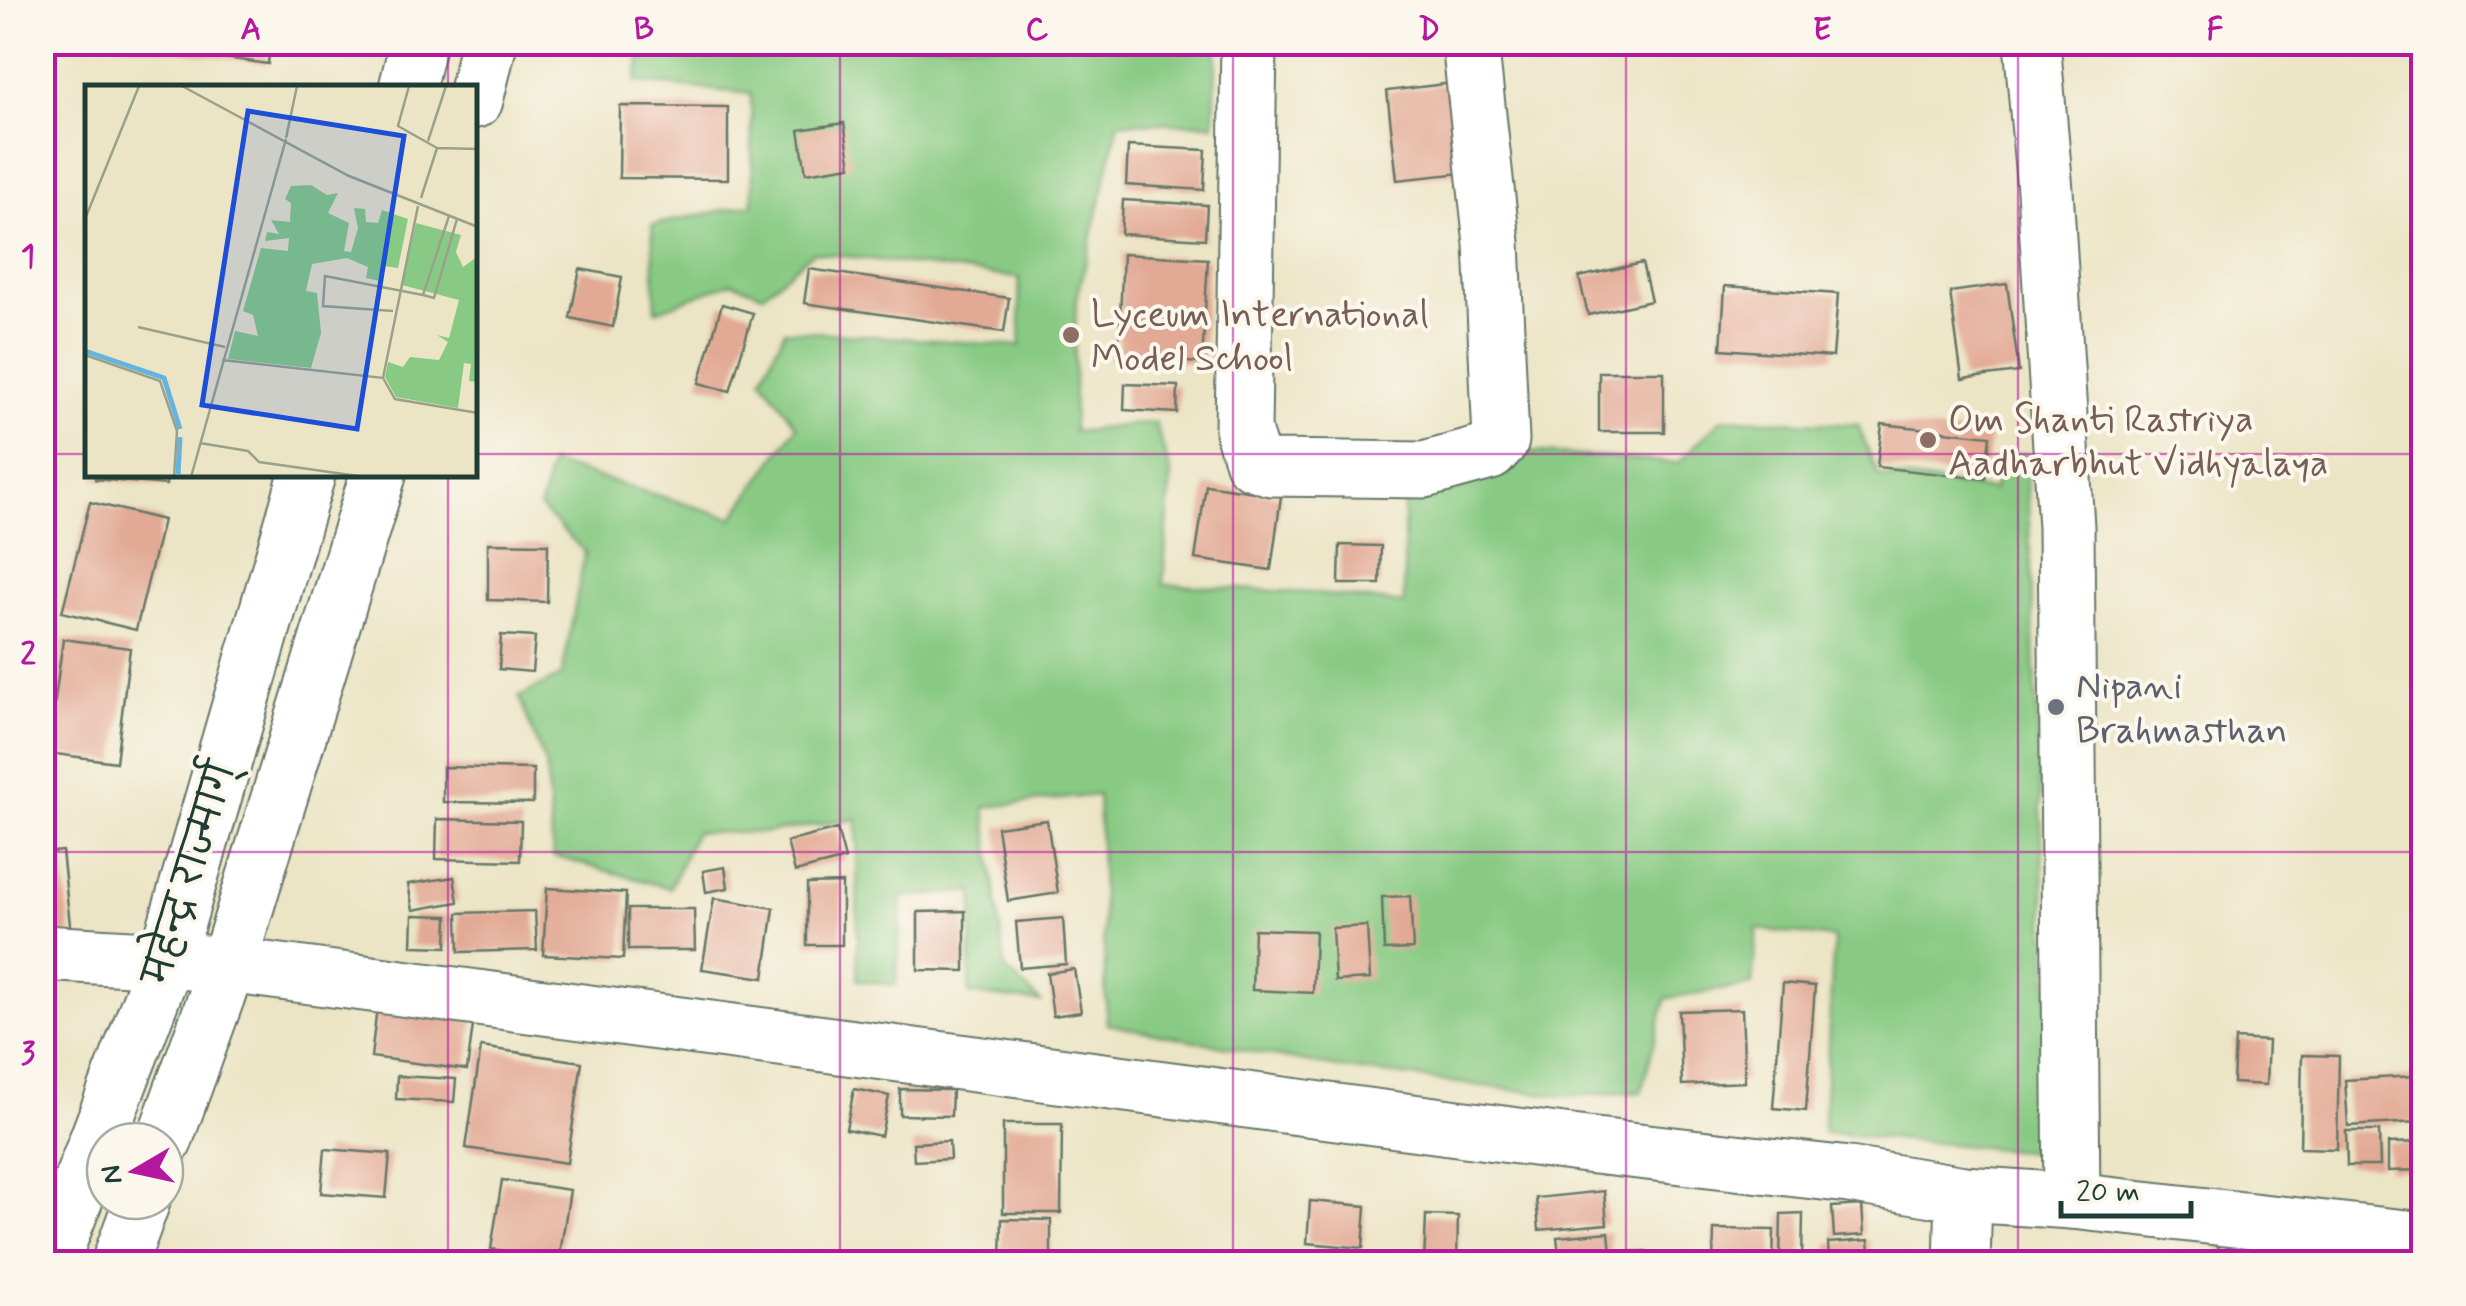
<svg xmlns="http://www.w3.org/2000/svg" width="2466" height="1306" font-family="Mynerve,'Playpen Sans Deva',sans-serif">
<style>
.green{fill:#88ca83;stroke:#54845c;stroke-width:2.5}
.building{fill:#e2a994}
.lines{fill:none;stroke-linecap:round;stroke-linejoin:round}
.minor-casing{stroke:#667767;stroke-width:59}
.major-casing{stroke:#667767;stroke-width:59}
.highway-casing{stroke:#667767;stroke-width:59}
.minor{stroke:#fff;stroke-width:55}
.major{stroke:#fff;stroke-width:55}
.highway{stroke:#fff;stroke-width:55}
.grid{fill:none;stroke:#b5179e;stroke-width:2.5;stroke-opacity:0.55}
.education-dot{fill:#8d6e63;stroke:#fbf7ec;stroke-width:4}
.worship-dot{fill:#6b7280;stroke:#fbf7ec;stroke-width:4}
.labels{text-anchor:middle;stroke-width:8;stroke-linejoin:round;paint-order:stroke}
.education-label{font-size:38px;fill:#785e54;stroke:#fbf7ec;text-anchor:start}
.worship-label{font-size:38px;fill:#5b616d;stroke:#fbf7ec;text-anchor:start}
.street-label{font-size:38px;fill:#1f3d34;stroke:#fbf7ec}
.inset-river{fill:none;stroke:#65b4df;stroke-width:5}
.inset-road{fill:none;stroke:#99a18b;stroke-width:2.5}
.view{fill:#1d4ed8;fill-opacity:0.15;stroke:#1d4ed8;stroke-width:5}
.inset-edge{fill:none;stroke:#1f3d34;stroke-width:5}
.neatline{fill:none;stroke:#b5179e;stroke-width:4}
.grid-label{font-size:32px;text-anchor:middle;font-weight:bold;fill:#b5179e}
</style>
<rect width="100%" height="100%" fill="#fbf7ec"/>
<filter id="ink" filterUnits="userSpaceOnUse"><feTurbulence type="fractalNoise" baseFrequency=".01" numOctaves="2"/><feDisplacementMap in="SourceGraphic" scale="20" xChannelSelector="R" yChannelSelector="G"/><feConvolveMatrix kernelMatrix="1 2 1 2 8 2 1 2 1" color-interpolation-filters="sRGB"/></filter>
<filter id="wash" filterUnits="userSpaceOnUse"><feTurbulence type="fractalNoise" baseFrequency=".0048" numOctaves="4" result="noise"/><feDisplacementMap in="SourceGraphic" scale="40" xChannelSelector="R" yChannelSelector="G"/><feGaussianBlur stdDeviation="2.25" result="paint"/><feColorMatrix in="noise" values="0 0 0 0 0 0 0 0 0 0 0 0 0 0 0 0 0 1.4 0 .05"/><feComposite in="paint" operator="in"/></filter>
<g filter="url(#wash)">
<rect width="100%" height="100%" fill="#ebe4c5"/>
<!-- green -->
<polygon class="green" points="643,43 1217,43 1214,124 1119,122 1076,303 1073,432 1155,422 1171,473 1163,584 1309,593 1404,604 1404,502 1530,452 1678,463 1722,418 1858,425 1878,475 1994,490 1999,456 2026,454 2055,1154 1823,1132 1834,938 1757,929 1752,985 1666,998 1641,1092 1564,1096 1338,1068 1107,1024 1098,795 985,807 1005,969 1041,1002 969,994 974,891 902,897 896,985 858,980 857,819 763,833 695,832 670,888 553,856 546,767 519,697 562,675 585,552 540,508 550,463 733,518 797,426 762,378 785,330 1021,346 1019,278 813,252 763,294 732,282 656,311 652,225 753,204 751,94 636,82"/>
<g id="blocks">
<!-- building -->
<g class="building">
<polygon points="107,42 270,42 268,64"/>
<polygon points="1453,83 1463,173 1397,180 1387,91"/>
<polygon points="620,106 728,107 728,179 619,178"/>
<polygon points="844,123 851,166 806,173 799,130"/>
<polygon points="1128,146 1206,150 1204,190 1126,185"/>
<polygon points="1123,200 1207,205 1205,239 1121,234"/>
<polygon points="1123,254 1208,259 1202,363 1118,358"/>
<polygon points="1642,263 1651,301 1588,315 1579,277"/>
<polygon points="580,269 622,277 613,327 570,318"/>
<polygon points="809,269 1009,298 1004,332 804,303"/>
<polygon points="2007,284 2019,372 1962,379 1950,292"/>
<polygon points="1725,286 1838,294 1833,357 1721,349"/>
<polygon points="722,304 753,313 730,391 699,383"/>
<rect x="1599" y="372" width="65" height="60"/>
<polygon points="1125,384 1178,386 1177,413 1124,410"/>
<polygon points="1882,424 1990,436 1985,479 1877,467"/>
<polygon points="95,475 167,475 166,485 95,479"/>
<polygon points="1206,485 1281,496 1271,570 1195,559"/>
<polygon points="90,502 163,520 136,630 62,612"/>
<polygon points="488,543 548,544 547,602 488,600"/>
<polygon points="1340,545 1381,546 1380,584 1339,584"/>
<polygon points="501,635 535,637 532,672 499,669"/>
<polygon points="63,639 130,648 116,762 48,753"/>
<polygon points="443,767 533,769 533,803 443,802"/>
<polygon points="437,819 521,821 520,861 436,859"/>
<polygon points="1047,820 1058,893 1008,901 997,827"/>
<polygon points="837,829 845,859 795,872 787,842"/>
<polygon points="62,851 71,934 42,937 42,853"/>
<polygon points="725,867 728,888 706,892 703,871"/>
<polygon points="454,877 458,902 413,910 408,884"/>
<polygon points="842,883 842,945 807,945 807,884"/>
<polygon points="547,888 626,893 623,959 543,955"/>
<polygon points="1410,896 1413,949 1384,950 1382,897"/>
<polygon points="714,898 774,908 764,978 702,969"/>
<polygon points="628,909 694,909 695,950 628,950"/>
<polygon points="535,911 537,950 459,952 458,913"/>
<polygon points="965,911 965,971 918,970 918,912"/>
<polygon points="413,915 448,916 447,947 412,946"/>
<polygon points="1063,918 1066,964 1020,968 1016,922"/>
<polygon points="1367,926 1370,979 1335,981 1332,928"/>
<polygon points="1254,929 1315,931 1313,993 1252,990"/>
<polygon points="1074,969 1081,1012 1053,1016 1047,973"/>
<polygon points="1783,983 1815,986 1806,1111 1773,1108"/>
<polygon points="379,990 476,1003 467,1070 371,1057"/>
<polygon points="1742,1009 1745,1082 1682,1085 1679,1011"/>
<polygon points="2235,1039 2268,1041 2266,1085 2233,1083"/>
<polygon points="481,1047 582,1062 567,1163 466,1148"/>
<polygon points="2302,1055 2339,1056 2337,1149 2300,1148"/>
<polygon points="397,1076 456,1079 454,1102 396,1099"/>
<polygon points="2415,1076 2418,1122 2348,1126 2345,1080"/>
<polygon points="854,1089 889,1096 881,1136 846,1129"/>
<polygon points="900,1089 952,1090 951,1116 900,1115"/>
<polygon points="1003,1124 1062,1124 1061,1213 1003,1213"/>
<polygon points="2346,1131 2379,1131 2380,1166 2347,1166"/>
<polygon points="949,1141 950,1159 914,1161 913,1143"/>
<polygon points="2424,1142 2424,1170 2388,1171 2388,1143"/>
<polygon points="325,1149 390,1154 386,1198 321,1193"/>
<polygon points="502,1180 570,1190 559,1260 491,1249"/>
<polygon points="1604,1191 1607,1224 1539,1230 1536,1198"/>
<polygon points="1310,1201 1366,1206 1363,1248 1307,1243"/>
<polygon points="1862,1205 1864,1235 1834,1237 1832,1207"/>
<polygon points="1803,1213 1802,1262 1780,1263 1781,1214"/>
<polygon points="1426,1215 1458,1216 1457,1264 1424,1264"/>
<polygon points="1002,1219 1051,1220 1051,1264 1001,1264"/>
<polygon points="1714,1229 1774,1230 1773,1264 1713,1264"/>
<polygon points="1609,1232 1612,1264 1560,1264 1557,1237"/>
<polygon points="2218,1239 2240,1239 2241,1264 2219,1264"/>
<polygon points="1869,1240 1871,1264 1829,1264 1828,1243"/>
<polygon points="1646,1251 1647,1264 1623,1264 1622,1252"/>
</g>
</g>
</g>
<g filter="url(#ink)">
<use href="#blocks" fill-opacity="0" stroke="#667767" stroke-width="2.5"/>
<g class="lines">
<!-- minor casing -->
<g class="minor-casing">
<g id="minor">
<polyline points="1249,42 1243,431 1253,462 1271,468 1424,470 1490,452 1501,440 1492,243 1470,42"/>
<polyline points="2032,42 2045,190 2066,527 2072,1201"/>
<polyline points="42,953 166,960"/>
<polyline points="1962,1264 1964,1194"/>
</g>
</g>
<!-- major casing -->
<g class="major-casing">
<polyline id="major" points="166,960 228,965 1586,1145 1849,1175 1964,1194 2072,1201 2424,1240"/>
</g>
<!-- highway casing -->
<g class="highway-casing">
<g id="highway">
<polyline points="407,88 418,42"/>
<polyline points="475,100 489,42"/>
<polyline points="164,1141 228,965 378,475"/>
<polyline points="50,1264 166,960 307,475"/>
<polyline points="119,1264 142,1201"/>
</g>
</g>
<!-- minor -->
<use href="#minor" class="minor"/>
<!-- major -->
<use href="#major" class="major"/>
<!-- highway -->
<use href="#highway" class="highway"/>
</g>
</g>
<!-- grid -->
<path class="grid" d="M448 42V88M840 42V1264M1233 42V1264M1626 42V1264M2018 42V1264M42 454H88M475 454H2424M448 475V1264M42 852H2424"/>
<!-- markers -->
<g class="education-dot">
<circle cx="1071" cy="335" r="10"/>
<circle cx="1928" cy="440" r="10"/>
</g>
<circle class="worship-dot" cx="2056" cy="707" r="10"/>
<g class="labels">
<!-- education labels -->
<g class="education-label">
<text x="1091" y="326">Lyceum International<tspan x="1091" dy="44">Model School</tspan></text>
<text x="1948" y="431">Om Shanti Rastriya<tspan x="1948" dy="44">Aadharbhut Vidhyalaya</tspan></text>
</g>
<!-- worship labels -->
<g class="worship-label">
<text x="2076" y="698">Nipani<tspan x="2076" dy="44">Brahmasthan</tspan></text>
</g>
<!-- street labels -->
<g class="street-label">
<text transform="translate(189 873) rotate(-73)" y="13">महेन्द्र राज्मार्ग्</text>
</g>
</g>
<!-- overview -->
<g transform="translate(85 85)">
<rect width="392" height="392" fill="#ebe4c5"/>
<path d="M226 100 242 110 253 108 243 128 264 138 259 166 266 167 273 143 269 123 280 124 281 137 293 138 297 125 323 134 313 183 299 181 295 196 281 193 283 182 262 173 227 179 221 206 232 208 236 248 226 283 143 274 150 246 173 251 168 230 158 226 176 163 203 166 204 153 180 156 182 147 194 149 186 135 205 137 206 118 200 114 206 101ZM331 138 376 150 371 167 378 182 392 172V297L384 296 386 279 379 278 373 323 311 312 300 292 303 277 318 282 325 272 354 275 363 257 352 250 364 253 374 215 317 200Z" fill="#88ca83"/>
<path class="inset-river" d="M0 266 79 293 95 344M93 389 95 352"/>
<path class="inset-road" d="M97 1 264 91 393 142M324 1 313 41 352 63M201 53 212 1M343 56 361 1M336 113 352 63 393 64M0 134 54 1M338 210 349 213 372 134M308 226 238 221 240 191 338 210 364 131M53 242 140 262M0 270 75 296 92 346 89 392M137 275 298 293 333 121M298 293 310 314 393 328M115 358 163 366 174 377 280 392M106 392 201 54"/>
<path class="view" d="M163 26 319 51 272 344 117 320Z"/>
<rect width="392" height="392" class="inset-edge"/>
</g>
<!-- margin -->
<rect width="2466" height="1306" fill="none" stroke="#fbf7ec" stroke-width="110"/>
<!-- north arrow -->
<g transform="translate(135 1171) rotate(261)"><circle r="48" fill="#fbf7ec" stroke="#a3ada2" stroke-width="2.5"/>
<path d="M0-8L18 38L0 25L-18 38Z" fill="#b5179e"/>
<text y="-15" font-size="28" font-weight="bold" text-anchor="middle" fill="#1f3d34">N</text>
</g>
<!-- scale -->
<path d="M2061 1201v15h130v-15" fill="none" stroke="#1f3d34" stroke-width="5"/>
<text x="2076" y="1201" font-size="30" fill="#1f3d34" stroke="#fbf7ec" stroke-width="8" paint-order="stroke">20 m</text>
<rect x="55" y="55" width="2356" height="1196" class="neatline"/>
<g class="grid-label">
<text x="251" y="39">A</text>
<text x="644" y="39">B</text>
<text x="1037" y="39">C</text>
<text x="1429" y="39">D</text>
<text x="1822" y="39">E</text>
<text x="2215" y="39">F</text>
<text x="28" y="266">1</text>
<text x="28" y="664">2</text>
<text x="28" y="1063">3</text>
</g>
</svg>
